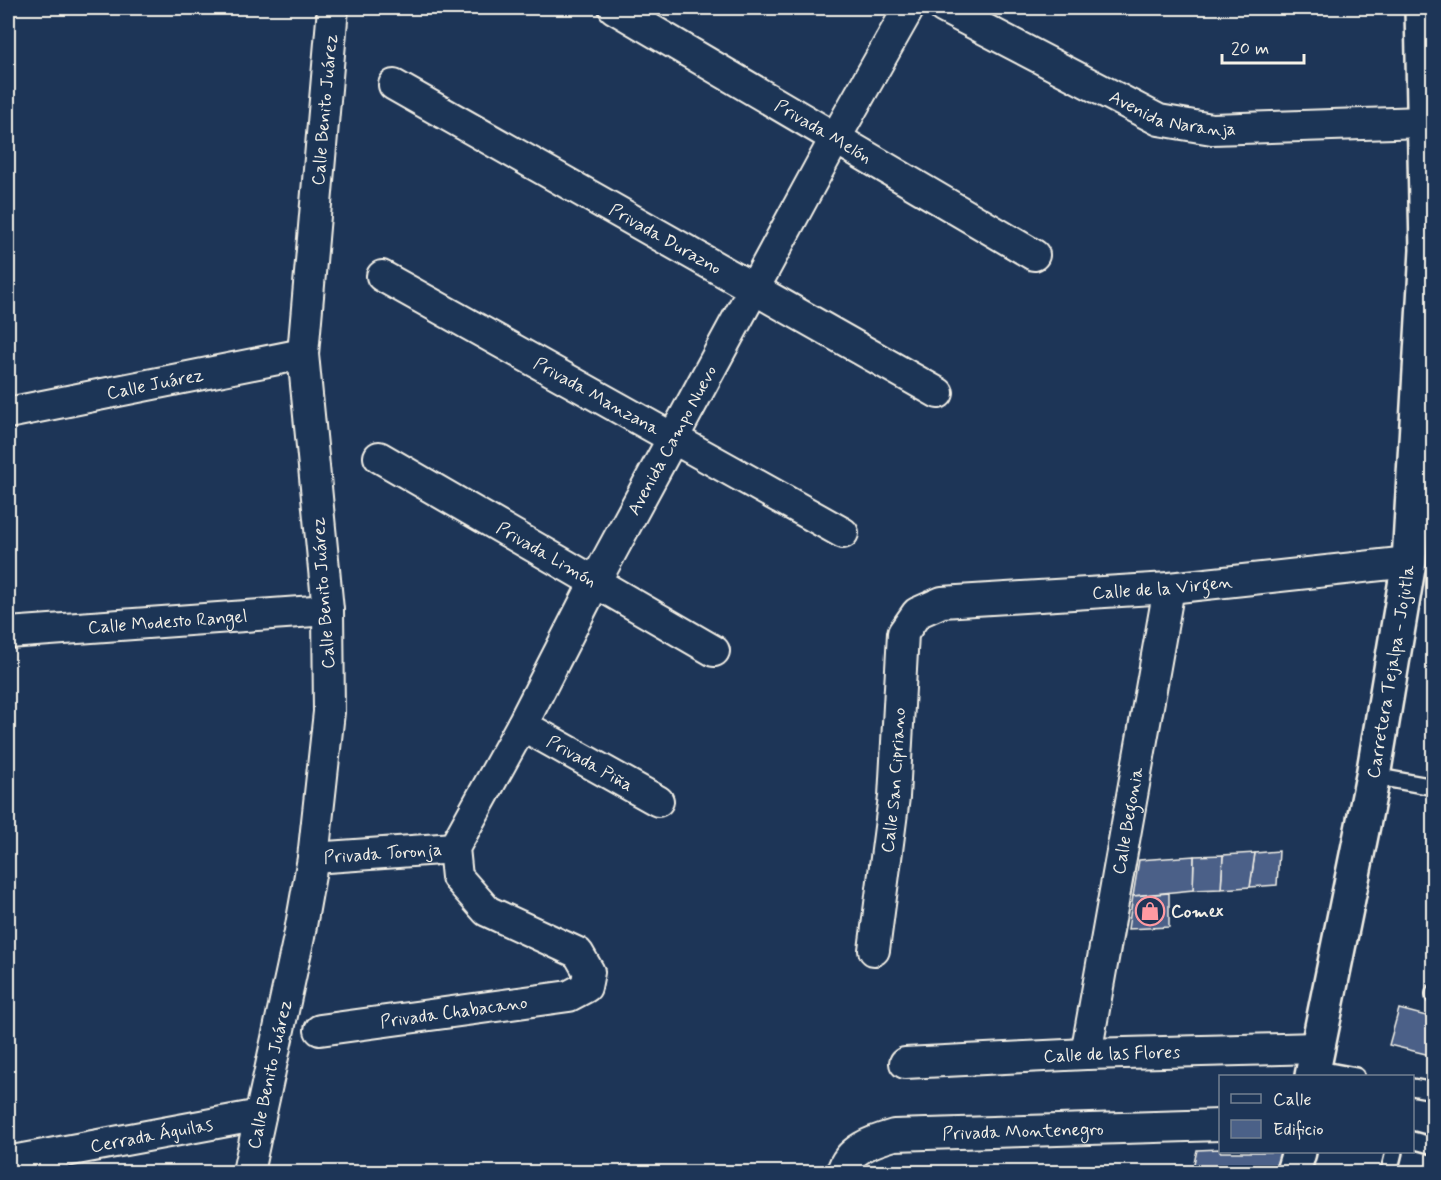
<svg xmlns="http://www.w3.org/2000/svg" width="1441" height="1180" font-family="Mynerve,sans-serif">
<style>
.building{fill:#4b6188;stroke:#f4f1e8;stroke-width:1.5}
.lines{fill:none;stroke-linecap:round;stroke-linejoin:round}
.lane-casing{stroke:#f4f1e8;stroke-width:20}
.street-casing{stroke:#f4f1e8;stroke-width:34}
.secondary-casing{stroke:#f4f1e8;stroke-width:38}
.lane{stroke:#1d3557;stroke-width:15}
.street{stroke:#1d3557;stroke-width:30}
.secondary{stroke:#1d3557;stroke-width:33}
.labels{text-anchor:middle;stroke-width:4.5;stroke-linejoin:round;paint-order:stroke}
.street-label{font-size:18px;fill:#f4f1e8;stroke:#1d3557}
.poi-label{font-size:18px;font-weight:bold;fill:#f4f1e8;stroke:#1d3557;text-anchor:start}
</style>
<rect width="100%" height="100%" fill="#1d3557"/>
<filter id="ink" filterUnits="userSpaceOnUse"><feTurbulence type="fractalNoise" baseFrequency=".0167" numOctaves="2"/><feDisplacementMap in="SourceGraphic" scale="12" xChannelSelector="R" yChannelSelector="G"/><feConvolveMatrix kernelMatrix="1 2 1 2 8 2 1 2 1" color-interpolation-filters="sRGB"/></filter>
<g filter="url(#ink)">
<!-- building -->
<g class="building">
<polygon points="1279,851 1277,885 1250,887 1255,853"/>
<polygon points="1255,853 1250,887 1221,889 1223,855"/>
<polygon points="1223,855 1221,889 1193,890 1194,856"/>
<polygon points="1194,856 1193,890 1133,896 1139,860"/>
<polygon points="1169,893 1169,927 1128,929 1133,896"/>
<polygon points="1399,1009 1434,1018 1434,1056 1389,1045"/>
<polygon points="1220,1149 1220,1152 1281,1152 1274,1172 1192,1172 1197,1150"/>
</g>
<g class="lines">
<!-- lane casing -->
<g class="lane-casing">
<g id="lane">
<polyline points="1373,776 1434,787"/>
<polyline points="1434,993 1434,996"/>
<polyline points="1313,1068 1356,1076"/>
<polyline points="1412,1087 1434,1091"/>
<polyline points="1412,1140 1434,1146"/>
<polyline points="1389,1172 1394,1152"/>
</g>
</g>
<!-- street casing -->
<g class="street-casing">
<g id="street">
<path id="s1" d="M614 8 1034 255"/>
<path id="s2" d="M944 8 1159 120 1212 129 1424 122"/>
<path id="s3" d="M394 85 938 393"/>
<path id="s4" d="M382 276 843 533"/>
<path id="s5" d="M8 413 303 354"/>
<path id="s6" d="M379 457 714 651"/>
<path id="s7" d="M8 633 328 610"/>
<path id="s8" d="M522 725 658 801"/>
<path id="s9" d="M313 858 454 848"/>
<path id="s10" d="M874 950 894 797 903 633 917 613 942 602 1169 588 1409 562"/>
<path id="s11" d="M320 1030 569 996 586 987 589 972 578 953 487 911 457 877 454 848 522 725 595 582 836 137 909 8"/>
<path id="s12" d="M1086 1054 1169 588"/>
<path id="s13" d="M905 1063 1086 1054 1317 1048"/>
<path id="s14" d="M8 1160 12 1161 260 1115"/>
<path id="s15" d="M248 1172 299 937 313 858 329 712 328 610 303 354 333 8"/>
<path id="s16" d="M842 1172C848 1149 873 1141 894 1135L1220 1125"/>
</g>
</g>
<!-- secondary casing -->
<g class="secondary-casing">
<g id="secondary">
<path id="s17" d="M1312 1076 1373 776 1409 562 1427 250 1422 8"/>
<polyline points="1293,1172 1299,1152"/>
</g>
</g>
<!-- lane -->
<use href="#lane" class="lane"/>
<!-- street -->
<use href="#street" class="street"/>
<!-- secondary -->
<use href="#secondary" class="secondary"/>
</g>
</g>
<!-- icons -->
<defs>
<g id="shop-ring" transform="scale(1.5)"><circle r="9.5" fill="#1d3557" stroke="#ff9aa2" stroke-width="1.5"/><path d="M-5-2.5h2.3a2.7 3.5 0 0 1 5.4 0H5L5.5 6h-11ZM-1.5-2.5h3a1.5 2.3 0 0 0-3 0Z" fill="#ff9aa2"/></g>
</defs>
<g fill-rule="evenodd">
<use href="#shop-ring" x="1150" y="911"/>
</g>
<g class="labels">
<!-- street labels -->
<g class="street-label">
<text dy="6" stroke="none"><textPath href="#s15" startOffset="1072">Calle Benito Juárez</textPath></text>
<text dy="6" stroke="none"><textPath href="#s2" startOffset="254">Avenida Naranja</textPath></text>
<text dy="6" stroke="none"><textPath href="#s1" startOffset="243">Privada Melón</textPath></text>
<text dy="6" stroke="none"><textPath href="#s3" startOffset="312">Privada Durazno</textPath></text>
<text dy="6" stroke="none"><textPath href="#s5" startOffset="150">Calle Juárez</textPath></text>
<text dy="6" stroke="none"><textPath href="#s4" startOffset="246">Privada Manzana</textPath></text>
<text dy="6" stroke="none"><textPath href="#s11" startOffset="945">Avenida Campo Nuevo</textPath></text>
<text dy="6" stroke="none"><textPath href="#s6" startOffset="194">Privada Limón</textPath></text>
<text dy="6" stroke="none"><textPath href="#s10" startOffset="591">Calle de la Virgen</textPath></text>
<text transform="translate(323 593) rotate(-94)" y="6">Calle Benito Juárez</text>
<text dy="6" stroke="none"><textPath href="#s7" startOffset="160">Calle Modesto Rangel</textPath></text>
<text dy="6" stroke="none"><textPath href="#s17" startOffset="412">Carretera Tejalpa - Jojutla</textPath></text>
<text dy="6" stroke="none"><textPath href="#s8" startOffset="78">Privada Piña</textPath></text>
<text dy="6" stroke="none"><textPath href="#s10" startOffset="171">Calle San Cipriano</textPath></text>
<text dy="6" stroke="none"><textPath href="#s12" startOffset="237">Calle Begonia</textPath></text>
<text dy="6" stroke="none"><textPath href="#s9" startOffset="70">Privada Toronja</textPath></text>
<text dy="6" stroke="none"><textPath href="#s11" startOffset="135">Privada Chabacano</textPath></text>
<text dy="6" stroke="none"><textPath href="#s13" startOffset="207">Calle de las Flores</textPath></text>
<text dy="6" stroke="none"><textPath href="#s15" startOffset="100">Calle Benito Juárez</textPath></text>
<text dy="6" stroke="none"><textPath href="#s16" startOffset="196">Privada Montenegro</textPath></text>
<text dy="6" stroke="none"><textPath href="#s14" startOffset="146">Cerrada Águilas</textPath></text>
</g>
<!-- poi labels -->
<g class="poi-label">
<text x="1171" y="917">Comex</text>
</g>
</g>
<!-- margin -->
<rect width="1441" height="1180" fill="none" stroke="#1d3557" stroke-width="30"/>
<rect x="15" y="15" width="1411" height="1150" fill="none" stroke="#f4f1e8" stroke-width="2" filter="url(#ink)"/>
<!-- legend -->
<rect x="1219" y="1075" width="195" height="78" fill="#1d3557" stroke="#738091" stroke-width="1.5"/>
<rect x="1231" y="1094" width="30" height="9" fill="#1d3557" stroke="#738091" stroke-width="1.5"/>
<text x="1273" y="1105" font-size="18" fill="#f4f1e8">Calle</text>
<rect x="1231" y="1120" width="30" height="18" fill="#4b6188" stroke="#738091" stroke-width="1.5"/>
<text x="1273" y="1135" font-size="18" fill="#f4f1e8">Edificio</text>
<!-- scale -->
<path d="M1222 54v9h82v-9" fill="none" stroke="#f4f1e8" stroke-width="3"/>
<text x="1231" y="54" font-size="18" fill="#f4f1e8" stroke="#1d3557" stroke-width="4.5" paint-order="stroke">20 m</text>
</svg>
